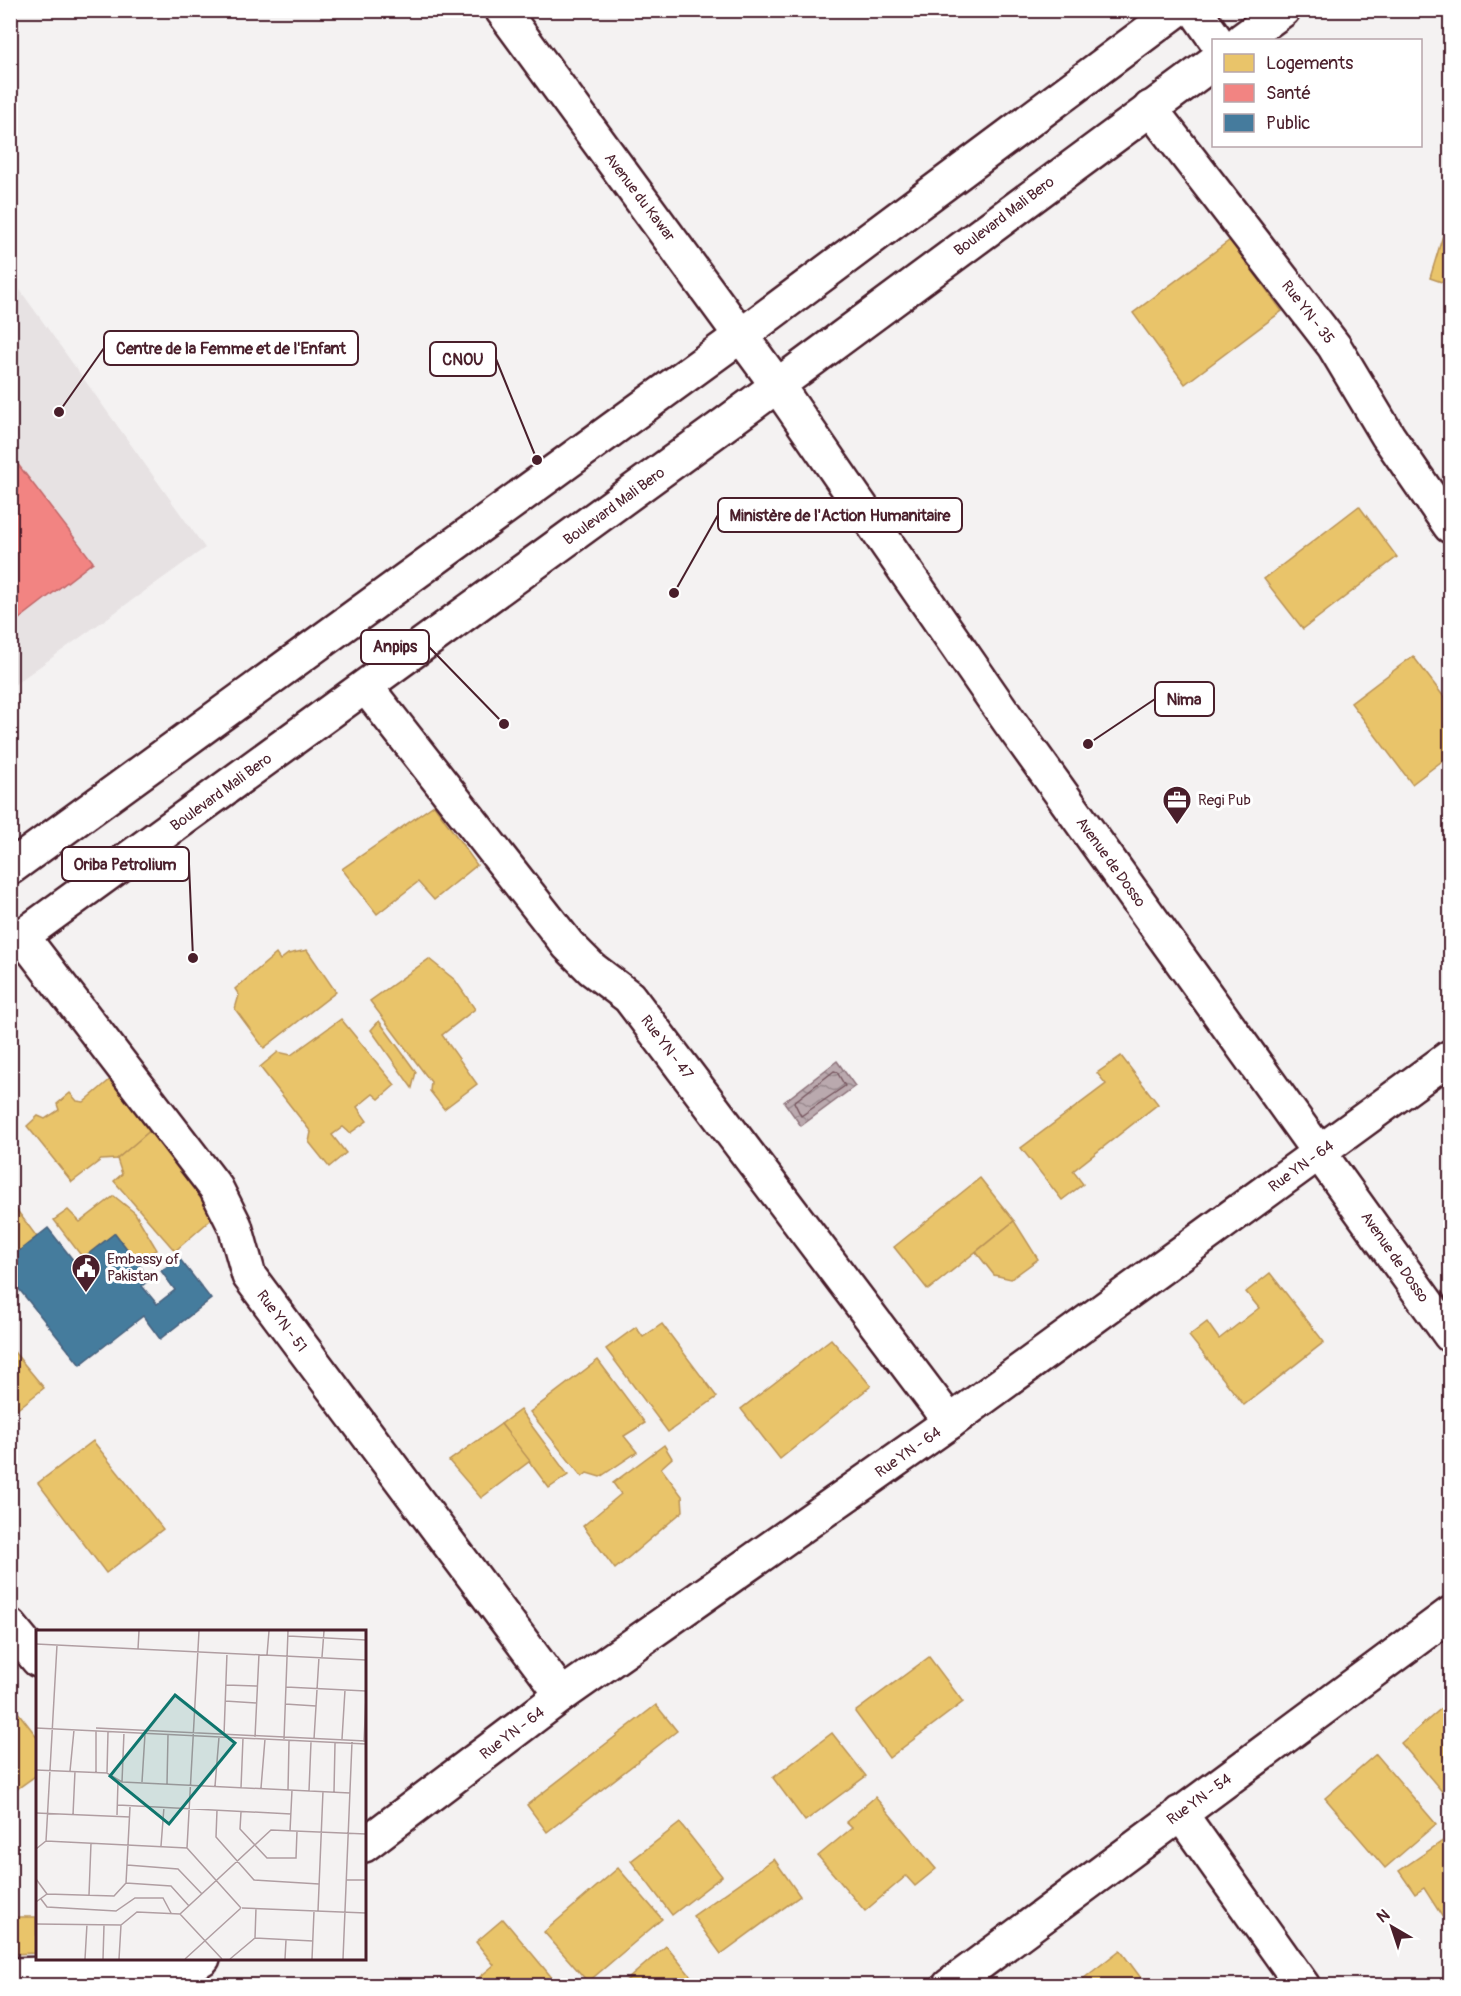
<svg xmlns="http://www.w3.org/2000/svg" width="1461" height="1996" font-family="Pangolin,sans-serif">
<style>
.built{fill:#e7e2e3}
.water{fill:url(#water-waves);stroke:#8d727a;stroke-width:1.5}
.homes{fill:#e9c46a;stroke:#b99257;stroke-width:1.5}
.health{fill:#f28482;stroke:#c06668;stroke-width:1.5}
.public{fill:#457b9d;stroke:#465f7b;stroke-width:1.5}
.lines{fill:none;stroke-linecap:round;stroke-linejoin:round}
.shore{stroke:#77565f;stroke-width:1.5}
.minor-casing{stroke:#4a1f2b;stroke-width:38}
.tertiary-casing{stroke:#4a1f2b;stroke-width:38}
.primary-casing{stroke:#4a1f2b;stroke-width:38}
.minor{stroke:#fff;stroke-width:33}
.tertiary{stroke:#fff;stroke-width:33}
.primary{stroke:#fff;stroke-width:33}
.labels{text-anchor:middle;stroke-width:6;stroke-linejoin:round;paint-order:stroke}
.street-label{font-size:15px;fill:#4a1f2b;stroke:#fff}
.poi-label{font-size:15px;fill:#4a1f2b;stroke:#fff;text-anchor:start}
.inset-road{fill:none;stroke:#b09ea2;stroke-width:1.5}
.view{fill:#0f766e;fill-opacity:0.15;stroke:#0f766e;stroke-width:3}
.inset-edge{fill:none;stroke:#4a1f2b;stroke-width:3}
.leader{fill:none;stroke:#4a1f2b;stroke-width:2}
.callout-dot{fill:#4a1f2b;stroke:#fff;stroke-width:2}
.callout{fill:#fff;stroke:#4a1f2b;stroke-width:2}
.callout-label{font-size:16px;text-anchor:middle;font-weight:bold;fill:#4a1f2b}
</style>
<defs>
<pattern id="water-waves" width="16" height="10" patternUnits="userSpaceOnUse" patternTransform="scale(1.5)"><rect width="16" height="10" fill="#baa9ae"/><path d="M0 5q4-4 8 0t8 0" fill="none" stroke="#99898e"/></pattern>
</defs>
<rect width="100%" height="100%" fill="#f4f2f2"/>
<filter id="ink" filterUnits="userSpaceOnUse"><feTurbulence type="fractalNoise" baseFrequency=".0167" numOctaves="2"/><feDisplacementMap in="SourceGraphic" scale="12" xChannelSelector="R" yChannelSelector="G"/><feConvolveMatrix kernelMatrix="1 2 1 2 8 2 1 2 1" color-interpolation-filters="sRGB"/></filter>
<g filter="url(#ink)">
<!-- built -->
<polygon class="built" points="10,276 205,548 11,687 10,687"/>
<!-- water -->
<polygon class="water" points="837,1061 855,1086 801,1126 784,1102"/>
<!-- homes -->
<g class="homes">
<polygon points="1450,212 1450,285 1430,278"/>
<polygon points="1230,240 1282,311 1185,384 1133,313"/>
<polygon points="1359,506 1397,557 1303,629 1264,579"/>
<polygon points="1413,656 1450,705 1450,755 1412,784 1351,703"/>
<polygon points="434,805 477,865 434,900 418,882 377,914 342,869"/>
<polygon points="307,950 336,992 264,1048 235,1009 239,995 235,989 276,954 280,960 288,954"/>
<polygon points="429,959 455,980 475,1009 442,1035 477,1084 444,1109 430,1091 431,1082 370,1001"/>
<polygon points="341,1019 395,1085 379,1099 373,1094 357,1107 367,1121 350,1133 343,1127 332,1135 346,1153 329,1167 309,1142 311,1132 260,1067 278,1052 291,1055"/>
<polygon points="379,1021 416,1072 412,1088 371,1030"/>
<polygon points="1121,1056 1158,1104 1073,1171 1083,1184 1062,1200 1021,1148 1106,1084 1097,1073"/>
<polygon points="112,1078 152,1129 117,1159 101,1160 72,1182 27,1126 38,1116 45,1119 59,1110 57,1104 70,1093 77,1101 84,1102"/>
<polygon points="152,1129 215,1216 175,1251 114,1181 122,1174 117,1159"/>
<polygon points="980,1178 1014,1221 928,1290 894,1247"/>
<polygon points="114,1196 135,1213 157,1250 135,1259 115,1233 83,1258 54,1220 68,1210 80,1222"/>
<polygon points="10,1201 37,1237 10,1258"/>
<polygon points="1014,1221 1038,1259 1011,1279 994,1275 976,1252"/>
<polygon points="1270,1273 1324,1342 1244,1405 1189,1336 1207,1322 1219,1339 1259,1308 1246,1292"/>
<polygon points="662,1324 717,1397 668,1432 606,1349 636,1327 643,1337"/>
<polygon points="831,1339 871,1386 780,1459 741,1409"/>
<polygon points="10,1347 44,1388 10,1415"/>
<polygon points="598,1360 645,1423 624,1436 637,1452 600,1477 587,1473 582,1477 530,1412"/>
<polygon points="520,1410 568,1475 549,1488 501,1424"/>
<polygon points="501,1424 530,1461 481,1498 449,1461"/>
<polygon points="93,1441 163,1529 106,1573 38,1483"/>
<polygon points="664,1445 672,1458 661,1468 682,1496 683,1511 615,1569 583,1526 621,1494 613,1483"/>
<polygon points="929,1657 963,1702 889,1758 855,1712"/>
<polygon points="1450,1701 1450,1801 1401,1743"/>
<polygon points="10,1702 38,1738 38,1774 10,1794"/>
<polygon points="656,1705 677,1731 547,1832 527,1805"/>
<polygon points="832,1733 866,1776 805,1821 773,1778"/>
<polygon points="1376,1754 1436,1824 1385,1868 1325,1798"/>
<polygon points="875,1797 936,1869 915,1886 906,1876 865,1911 818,1856 852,1828 846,1822"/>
<polygon points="680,1823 722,1876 672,1915 631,1861"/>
<polygon points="1450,1836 1450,1929 1424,1888 1415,1894 1399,1871"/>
<polygon points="774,1859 800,1896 721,1954 693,1916"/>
<polygon points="618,1868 662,1919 588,1982 544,1932"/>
<polygon points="10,1917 36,1917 37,1953 10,1954"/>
<polygon points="503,1919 559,1986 469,1986 494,1965 476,1942"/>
<polygon points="666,1946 699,1986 620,1986"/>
<polygon points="1120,1950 1147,1986 1074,1986"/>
</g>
<!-- health -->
<polygon class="health" points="10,454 93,562 10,626"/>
<!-- public -->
<polygon class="public" points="48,1228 81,1270 88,1264 83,1258 115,1233 150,1279 142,1286 157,1304 175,1290 161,1271 179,1258 211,1299 160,1339 143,1316 80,1365 10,1278 10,1258"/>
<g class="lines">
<!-- shore -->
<polygon class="shore" points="834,1071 837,1072 845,1086 801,1116 794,1102"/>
<!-- minor casing -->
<g class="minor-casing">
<g id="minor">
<polyline points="1195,10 1216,40"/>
<polyline points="1150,108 1334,346 1388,436 1450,526"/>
<polyline points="777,385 1009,721 1450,1335"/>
<polyline points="366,687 568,945 592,969 629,997 950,1422"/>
<polyline points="22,936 216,1188 235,1226 249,1276 562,1695"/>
<polyline points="10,1626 38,1660"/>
<polyline points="1180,1813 1303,1986"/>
<polyline points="364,1845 562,1695 950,1422 1450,1057"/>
<polyline points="10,1975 184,1970 203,1958"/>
<polyline points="949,1986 1450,1614"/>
</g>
</g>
<!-- tertiary casing -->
<g class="tertiary-casing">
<polyline id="tertiary" points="502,10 777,385"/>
</g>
<!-- primary casing -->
<g class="primary-casing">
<g id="primary">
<polyline points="1242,40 1283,10"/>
<polyline points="10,868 743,334 1177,10"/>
<polyline points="10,945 732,419 1214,62"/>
</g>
</g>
<!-- minor -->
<use href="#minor" class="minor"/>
<!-- tertiary -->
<use href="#tertiary" class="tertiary"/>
<!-- primary -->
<use href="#primary" class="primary"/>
</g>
</g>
<!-- icons -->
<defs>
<g id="office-pin" transform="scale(1.5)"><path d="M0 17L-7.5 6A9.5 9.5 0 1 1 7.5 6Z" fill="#4a1f2b" stroke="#fff"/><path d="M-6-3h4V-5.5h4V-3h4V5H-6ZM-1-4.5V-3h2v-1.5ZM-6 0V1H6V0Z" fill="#fff"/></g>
<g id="civic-pin" transform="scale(1.5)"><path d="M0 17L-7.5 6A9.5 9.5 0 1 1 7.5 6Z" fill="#4a1f2b" stroke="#fff"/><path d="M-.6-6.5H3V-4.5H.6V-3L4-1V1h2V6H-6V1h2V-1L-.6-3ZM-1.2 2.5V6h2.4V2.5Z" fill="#fff"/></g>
</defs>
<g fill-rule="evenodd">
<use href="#office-pin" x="1177" y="800"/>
<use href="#civic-pin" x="86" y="1268"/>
</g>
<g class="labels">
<!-- street labels -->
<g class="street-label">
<text transform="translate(640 197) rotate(53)" y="5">Avenue du Kawar</text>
<text transform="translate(1004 216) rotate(-37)" y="5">Boulevard Mali Bero</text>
<text transform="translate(1308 312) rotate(52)" y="5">Rue YN - 35</text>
<text transform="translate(614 506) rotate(-36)" y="5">Boulevard Mali Bero</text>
<text transform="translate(221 792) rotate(-36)" y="5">Boulevard Mali Bero</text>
<text transform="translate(1111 862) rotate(54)" y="5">Avenue de Dosso</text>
<text transform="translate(667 1047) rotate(53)" y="5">Rue YN - 47</text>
<text transform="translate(1301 1166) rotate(-36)" y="5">Rue YN - 64</text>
<text transform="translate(1395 1257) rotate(55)" y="5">Avenue de Dosso</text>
<text transform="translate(282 1321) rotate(53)" y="5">Rue YN - 51</text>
<text transform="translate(908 1452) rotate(-35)" y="5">Rue YN - 64</text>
<text transform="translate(512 1733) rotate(-37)" y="5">Rue YN - 64</text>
<text transform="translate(1199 1799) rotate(-36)" y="5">Rue YN - 54</text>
</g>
<!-- poi labels -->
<g class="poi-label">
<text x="1198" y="805">Regi Pub</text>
<text x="107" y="1264">Embassy of<tspan x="107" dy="17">Pakistan</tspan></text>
</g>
</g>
<!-- overview -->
<g transform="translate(36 1630)">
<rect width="330" height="330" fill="#f4f2f2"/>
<path class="inset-road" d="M252 6 330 10M0 14 330 30M102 19 103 1M231 25 233 1M286 27 288 1M190 55 221 56M250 57 330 61M189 71 220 73M249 74 280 76M0 98 330 114M60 98 330 111M188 105 191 23M219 107 223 24M248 109 252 1M278 109 283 27M306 109 309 60M328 112 330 66M0 140 71 143 86 152 314 163M34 141 38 100M60 142V101M71 143 72 102M86 152 88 102M106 152 109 104M131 154 132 105M179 156 183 107M205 158 207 108M225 158 229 109M252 160 253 111M273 161 275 112M298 162 299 113M82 175 255 184M181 180 180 207 218 250 283 254M205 182 204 199 231 228H260L261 201M0 183 94 187M37 185 39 141M81 185 82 151M254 201 256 160M10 211 21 15M125 216 128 177M151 218 163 1M0 219 10 211 151 218 205 278M91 235 142 239 166 264M0 249 11 264M311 250H330M90 253 94 177M53 265 55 213M5 269 11 277 80 281 99 268H127L135 283M0 272 11 264 78 266 90 253 135 256 153 276M206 278 330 283M282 281 287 161M144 284 186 329M0 294 85 295 101 282 144 284 235 200 330 204M219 308 220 278M49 329 51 294M67 329 68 295M83 329 85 295M149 329 205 278M194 329 219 308 277 311M249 329 250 310M276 329 278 281M307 329 316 112"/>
<path class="view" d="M139 65 199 113 133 194 74 146Z"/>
<rect width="330" height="330" class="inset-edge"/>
</g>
<!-- callouts -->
<path class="leader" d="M59 412L104 348M537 460L496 359M674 593L718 515M504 724L429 647M1088 744L1155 699M193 958L189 864"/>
<g class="callout-dot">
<circle cx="59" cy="412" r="6"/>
<circle cx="537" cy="460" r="6"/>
<circle cx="674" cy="593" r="6"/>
<circle cx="504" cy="724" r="6"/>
<circle cx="1088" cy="744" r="6"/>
<circle cx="193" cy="958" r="6"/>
</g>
<g class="callout">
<rect x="104" y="331" width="254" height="34" rx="6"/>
<rect x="430" y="342" width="66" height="34" rx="6"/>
<rect x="718" y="498" width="244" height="34" rx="6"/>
<rect x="361" y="630" width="68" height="34" rx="6"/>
<rect x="1155" y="682" width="59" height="34" rx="6"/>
<rect x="62" y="847" width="127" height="34" rx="6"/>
</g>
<g class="callout-label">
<text x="231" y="354">Centre de la Femme et de l'Enfant</text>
<text x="463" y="365">CNOU</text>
<text x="840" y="521">Ministère de l'Action Humanitaire</text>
<text x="395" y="652">Anpips</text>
<text x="1184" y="705">Nima</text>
<text x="125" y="870">Oriba Petrolium</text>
</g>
<!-- margin -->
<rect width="1461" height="1996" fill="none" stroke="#fff" stroke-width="36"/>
<rect x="18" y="18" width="1425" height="1960" fill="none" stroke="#4a1f2b" stroke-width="2" filter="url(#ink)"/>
<!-- legend -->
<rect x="1212" y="39" width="210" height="108" fill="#ffffff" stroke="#b7a5aa" stroke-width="1.5"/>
<rect x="1224" y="54" width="30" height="18" fill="#e9c46a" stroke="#b7a5aa" stroke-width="1.5"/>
<text x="1266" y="69" font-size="18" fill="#4a1f2b">Logements</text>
<rect x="1224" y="84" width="30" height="18" fill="#f28482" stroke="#b7a5aa" stroke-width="1.5"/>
<text x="1266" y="99" font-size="18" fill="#4a1f2b">Santé</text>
<rect x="1224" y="114" width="30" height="18" fill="#457b9d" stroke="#b7a5aa" stroke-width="1.5"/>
<text x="1266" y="129" font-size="18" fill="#4a1f2b">Public</text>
<!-- north arrow -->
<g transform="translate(1392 1927) rotate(321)" stroke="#ffffff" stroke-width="4.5" paint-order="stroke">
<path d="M0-4.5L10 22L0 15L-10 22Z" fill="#4a1f2b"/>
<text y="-9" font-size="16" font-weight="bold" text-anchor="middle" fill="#4a1f2b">N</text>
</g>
</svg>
